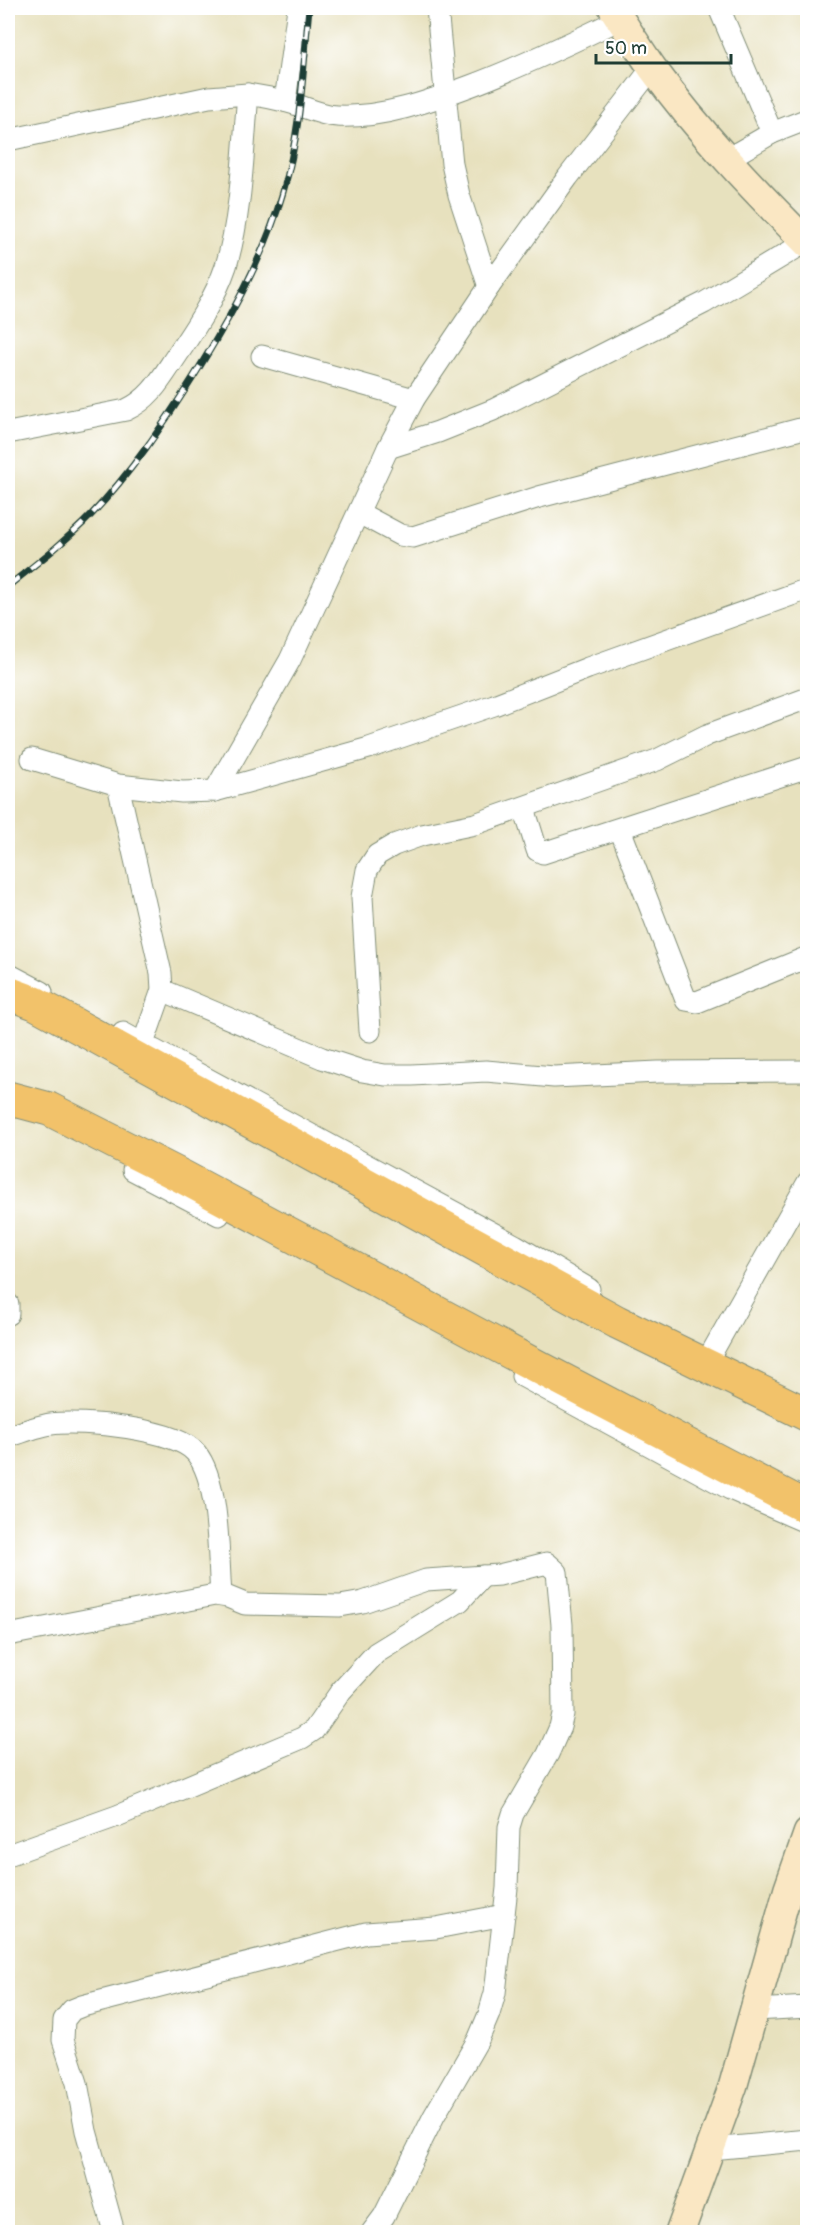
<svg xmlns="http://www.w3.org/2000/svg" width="815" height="2240" font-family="Pangolin,sans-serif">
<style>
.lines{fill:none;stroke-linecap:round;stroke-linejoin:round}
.street-casing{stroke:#838f79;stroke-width:23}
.secondary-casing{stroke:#838f79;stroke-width:31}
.highway-casing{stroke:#838f79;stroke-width:35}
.street{stroke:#fff;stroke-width:21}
.secondary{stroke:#fae7c3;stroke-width:28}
.highway{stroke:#f2c26a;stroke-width:33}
.rail-casing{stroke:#1f3d34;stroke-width:7}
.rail{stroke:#fff;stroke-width:4.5;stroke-dasharray:14;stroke-linecap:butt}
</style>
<rect width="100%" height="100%" fill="#fff"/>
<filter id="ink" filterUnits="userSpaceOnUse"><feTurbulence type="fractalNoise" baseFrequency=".0167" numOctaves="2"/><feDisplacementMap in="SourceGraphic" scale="12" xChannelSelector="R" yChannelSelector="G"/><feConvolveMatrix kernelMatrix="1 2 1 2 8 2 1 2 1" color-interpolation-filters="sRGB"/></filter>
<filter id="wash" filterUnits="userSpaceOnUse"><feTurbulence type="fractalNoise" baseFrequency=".008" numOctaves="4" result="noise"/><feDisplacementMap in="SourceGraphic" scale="24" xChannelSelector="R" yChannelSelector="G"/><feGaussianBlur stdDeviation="1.35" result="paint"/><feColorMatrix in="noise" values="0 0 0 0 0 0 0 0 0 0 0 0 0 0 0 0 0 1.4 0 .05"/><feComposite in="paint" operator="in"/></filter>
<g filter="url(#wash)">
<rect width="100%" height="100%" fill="#e7e1be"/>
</g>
<g filter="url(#ink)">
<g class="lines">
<!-- street casing -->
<g class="street-casing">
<g id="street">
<polyline points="437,8 452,164 459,195 489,287"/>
<polyline points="719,8 772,133"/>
<path d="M248 94C260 96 272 98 284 101 302 105 318 115 337 116 383 118 427 102 470 86 521 67 571 43 620 19"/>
<polyline points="285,101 298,8"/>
<path d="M8 140 209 97 248 94C243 149 242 213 226 266 215 299 194 330 175 358 161 379 150 399 126 410L8 433"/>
<polyline points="727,159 772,133 808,119"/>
<polyline points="262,356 414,399"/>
<polyline points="388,448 438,432 493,410 704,303 806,242"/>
<polyline points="359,513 400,535 413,537 539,497 808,427"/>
<polyline points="32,759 118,785 182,792 215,791 290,660 388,448 414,399 489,287 568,177 652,68"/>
<polyline points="118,785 161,973 162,990 143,1044 123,1033"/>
<polyline points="215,791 369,748 494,705 588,668 808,589"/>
<polyline points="524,808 537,850 543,853 808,767"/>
<polyline points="620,829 686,1000 697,1002 808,957"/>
<polyline points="8,974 42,992"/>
<polyline points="162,990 322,1058 362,1071 385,1075 412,1075 486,1071 554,1077 658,1072 808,1071"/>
<polyline points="370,1031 362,897 367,870 377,855 394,845 422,835 475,824 657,760 707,735 808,698"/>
<polyline points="154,1050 515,1245 589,1289"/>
<polyline points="133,1170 219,1215"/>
<polyline points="8,1304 8,1314"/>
<polyline points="711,1354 808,1182"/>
<polyline points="522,1376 730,1489 801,1520"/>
<path d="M8 1437C22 1432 37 1426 51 1424 82 1420 176 1428 196 1453 220 1482 218 1558 221 1595"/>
<polyline points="8,1635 215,1595 228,1597 245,1604 340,1606 363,1602 426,1580 499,1575 547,1563 557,1572 562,1625 563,1714 560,1727 548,1754 513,1814 509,1827 507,1888 495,1993 489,2014 478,2040 434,2116 384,2216 372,2232"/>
<polyline points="8,1855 117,1816 302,1738 314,1730 341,1691 376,1653 460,1601 483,1576"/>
<polyline points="755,2010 808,2007"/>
<polyline points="711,2149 808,2140"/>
<polyline points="114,2232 86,2131 77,2083 63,2040 64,2020 72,2010 82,2006 366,1933 436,1928 504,1915"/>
</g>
</g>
<!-- secondary casing -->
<g class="secondary-casing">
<g id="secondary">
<path d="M613 8C626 28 639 49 653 69 699 132 753 189 808 244"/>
<polyline points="680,2232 733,2086 788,1890 808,1833"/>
</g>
</g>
<!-- highway casing -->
<g class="highway-casing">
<g id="highway">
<polyline points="8,993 35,1003 617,1322 808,1415"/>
<polyline points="8,1098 49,1109 183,1177 538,1367 808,1508"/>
</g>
</g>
<!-- street -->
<use href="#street" class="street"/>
<!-- secondary -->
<use href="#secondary" class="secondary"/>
<!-- highway -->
<use href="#highway" class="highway"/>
<!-- rail casing -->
<g class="rail-casing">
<path id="rail" d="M8 586C36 564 66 541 91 515 131 473 163 425 194 376 230 318 264 258 283 192 301 132 303 69 309 8"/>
</g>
<!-- rail -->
<use href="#rail" class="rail"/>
</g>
</g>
<!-- margin -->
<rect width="815" height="2240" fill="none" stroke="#fff" stroke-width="30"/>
<!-- scale -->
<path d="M596 54v9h135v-9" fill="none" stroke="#1f3d34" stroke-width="3"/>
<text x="605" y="54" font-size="18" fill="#1f3d34" stroke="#ffffff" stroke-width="4.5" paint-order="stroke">50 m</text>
</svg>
